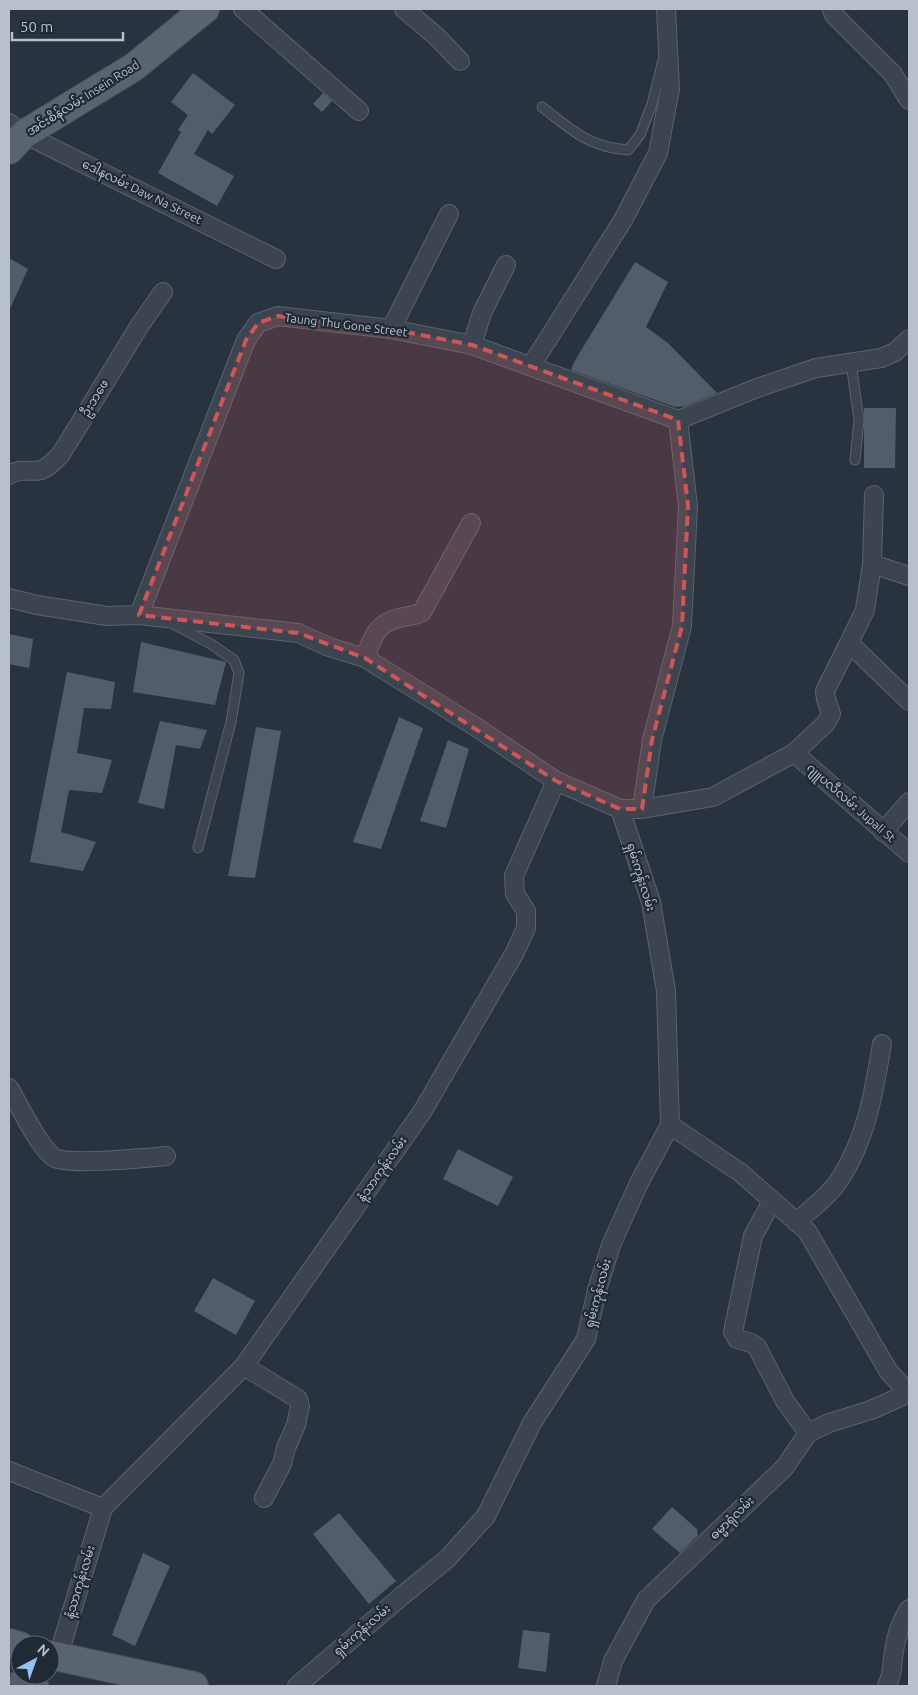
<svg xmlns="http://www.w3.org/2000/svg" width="918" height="1695" font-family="Ubuntu,'Noto Sans Myanmar',sans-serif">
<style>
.building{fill:#515e6a}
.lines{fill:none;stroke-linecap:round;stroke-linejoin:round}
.lane-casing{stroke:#5a636d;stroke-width:11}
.street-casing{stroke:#5a636d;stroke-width:20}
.primary-casing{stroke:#454e58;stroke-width:30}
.lane{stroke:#3c454f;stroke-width:9}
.street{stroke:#3c454f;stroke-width:18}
.primary{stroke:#5a646f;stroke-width:28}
.marked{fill:#cd5659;fill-opacity:0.2;stroke:#cd5659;stroke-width:4;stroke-dasharray:10 6;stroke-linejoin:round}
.labels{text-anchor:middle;stroke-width:4.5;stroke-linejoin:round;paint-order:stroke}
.street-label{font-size:12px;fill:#b8c0ca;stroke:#202a34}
</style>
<rect width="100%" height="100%" fill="#28333f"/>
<!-- building -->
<g class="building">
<polygon points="193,73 235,105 212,134 208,130 194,154 234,176 217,206 158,173 181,132 178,130 188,115 171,102"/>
<polygon points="323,93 332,101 322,112 313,104"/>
<polygon points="9,258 28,269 9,311"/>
<polygon points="635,262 668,282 646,327 668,343 717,393 685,406 675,407 571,370 574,362"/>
<polygon points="864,408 896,408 895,468 864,468"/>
<polygon points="9,634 33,639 29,668 9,664"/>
<polygon points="141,642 226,662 215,705 133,692"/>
<polygon points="67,672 115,682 111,709 84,708 77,753 112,760 102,793 69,790 61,832 96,842 83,871 30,862"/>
<polygon points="399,717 423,728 381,849 353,842"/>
<polygon points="160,721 207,730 200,749 176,745 164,809 138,803"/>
<polygon points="256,727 281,731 255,878 228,876"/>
<polygon points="448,740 469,749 446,828 420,821"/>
<polygon points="458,1149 513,1177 498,1206 443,1179"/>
<polygon points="213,1278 255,1301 236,1335 194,1311"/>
<polygon points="672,1507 697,1529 698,1535 680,1553 652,1529"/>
<polygon points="339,1513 396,1581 369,1604 313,1534"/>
<polygon points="143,1553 170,1566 135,1646 112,1635"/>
<polygon points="523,1630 550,1633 546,1672 518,1668"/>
<polygon points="11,1672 49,1682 48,1686 9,1686"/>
</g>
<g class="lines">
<!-- lane casing -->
<g class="lane-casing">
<g id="lane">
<path d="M542 107C572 130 588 147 628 150L640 135 652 104 663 60"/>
<polyline points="851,363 859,420 855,460"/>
<polyline points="171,623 211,644 234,660 239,673 231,722 198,848"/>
</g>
</g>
<!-- street casing -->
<g class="street-casing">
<g id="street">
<polyline points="243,9 359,111"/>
<polyline points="404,9 436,36 460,61"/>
<polyline points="832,9 834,15 893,74 909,100"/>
<polyline points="9,123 24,134 276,259"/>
<polyline points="391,329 449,214"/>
<polyline points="472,345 482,313 506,265"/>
<polyline points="531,366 623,220 658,153 670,89 666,9"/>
<polyline points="678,420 757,388 816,368 881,358 895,352 909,339"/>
<path d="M9 475C21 467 29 473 41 470 50 467 55 460 61 454L140 325 163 292"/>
<polyline points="874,495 872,564 865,610 849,643 909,701"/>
<polyline points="872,564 909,576"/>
<polyline points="9,598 37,605 107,616 139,615 298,633 329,647 365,658 476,727 556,781 620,809 642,809 713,797 794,753 826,723 831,714 826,699 825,691 849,643"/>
<polyline points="139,615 246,340 258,323 278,316 391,329 472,345 678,420"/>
<path d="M365 658C372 639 376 623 399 618 407 616 415 616 422 612L471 523"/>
<polyline points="794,753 909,853"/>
<polyline points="642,809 652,740 682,626 688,506 678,420"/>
<polyline points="883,832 909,802"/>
<path d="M9 1088C18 1103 40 1150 55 1158 69 1165 146 1158 166 1156"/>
<polyline points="670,1125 741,1173 807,1231 889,1372 909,1393"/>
<path d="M796 1222C811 1209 830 1195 840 1179 867 1137 874 1091 882 1044"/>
<polyline points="244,1366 298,1399 300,1406 296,1425 286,1448 282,1464 264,1498"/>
<polyline points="808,1433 829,1423 871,1410 909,1393"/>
<polyline points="9,1471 103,1508"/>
<polyline points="58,1657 103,1508 244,1366 422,1112 514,954 526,928 526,911 515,894 514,876 556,781"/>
<polyline points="297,1686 403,1595 447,1559 486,1516 532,1423 586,1339 597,1290 611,1245 639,1183 670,1125 666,991 651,902 620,809"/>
<polyline points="606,1686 613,1661 646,1600 785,1467 808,1433 785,1401 757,1347 751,1343 737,1339 733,1332 753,1236 772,1201"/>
<path d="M887 1686C894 1671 891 1666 894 1651 896 1636 901 1621 909 1609"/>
</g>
</g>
<!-- primary casing -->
<g class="primary-casing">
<g id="primary">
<polyline points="9,150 24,134 134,67 205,9"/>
<polyline points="9,1643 20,1646"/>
<polyline points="50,1655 194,1686"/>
</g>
</g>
<!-- lane -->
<use href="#lane" class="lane"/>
<!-- street -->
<use href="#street" class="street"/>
<!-- primary -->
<use href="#primary" class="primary"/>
</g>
<!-- marked area -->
<path class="marked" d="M278 316 391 329 472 345 678 420 688 506 682 626 652 740 642 809H620L556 781 365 658 298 633 139 615 246 340 258 323Z"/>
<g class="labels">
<!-- street labels -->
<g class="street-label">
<text transform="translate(83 98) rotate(-32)" y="4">အင်းစိန်လမ်း Insein Road</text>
<text transform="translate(142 192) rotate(26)" y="4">ဒေါနလမ်း Daw Na Street</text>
<text transform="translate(346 325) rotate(7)" y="4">Taung Thu Gone Street</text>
<text transform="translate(95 398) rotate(-59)" y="4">ဦးဘဖေ</text>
<text transform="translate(851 803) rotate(41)" y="4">ဂျူပလီလမ်း Jupali St</text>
<text transform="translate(641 877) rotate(73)" y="4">ရှမ်းကုန်းလမ်း</text>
<text transform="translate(382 1169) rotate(-55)" y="4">နံ့သာကုန်းလမ်း</text>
<text transform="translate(598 1293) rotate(-75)" y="4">ရှမ်းကုန်းလမ်း</text>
<text transform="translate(732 1518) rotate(-44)" y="4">ဓမ္မာရုံလမ်း</text>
<text transform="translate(80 1582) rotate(-73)" y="4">နံ့သာကုန်းလမ်း</text>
<text transform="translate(362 1630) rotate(-41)" y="4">ရှမ်းကုန်းလမ်း</text>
</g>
</g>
<!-- border -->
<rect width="918" height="1695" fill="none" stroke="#b8c0ca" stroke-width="20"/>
<!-- north arrow -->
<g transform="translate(35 1660) rotate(41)"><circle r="24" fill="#202a34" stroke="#5d6670"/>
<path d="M0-4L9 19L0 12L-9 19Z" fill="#96c0f0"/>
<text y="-8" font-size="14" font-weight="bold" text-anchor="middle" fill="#b8c0ca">N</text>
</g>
<!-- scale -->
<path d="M12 32v8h111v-8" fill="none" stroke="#b8c0ca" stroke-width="2.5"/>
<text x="20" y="32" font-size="15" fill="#b8c0ca" stroke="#202a34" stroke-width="4" paint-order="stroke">50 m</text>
</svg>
